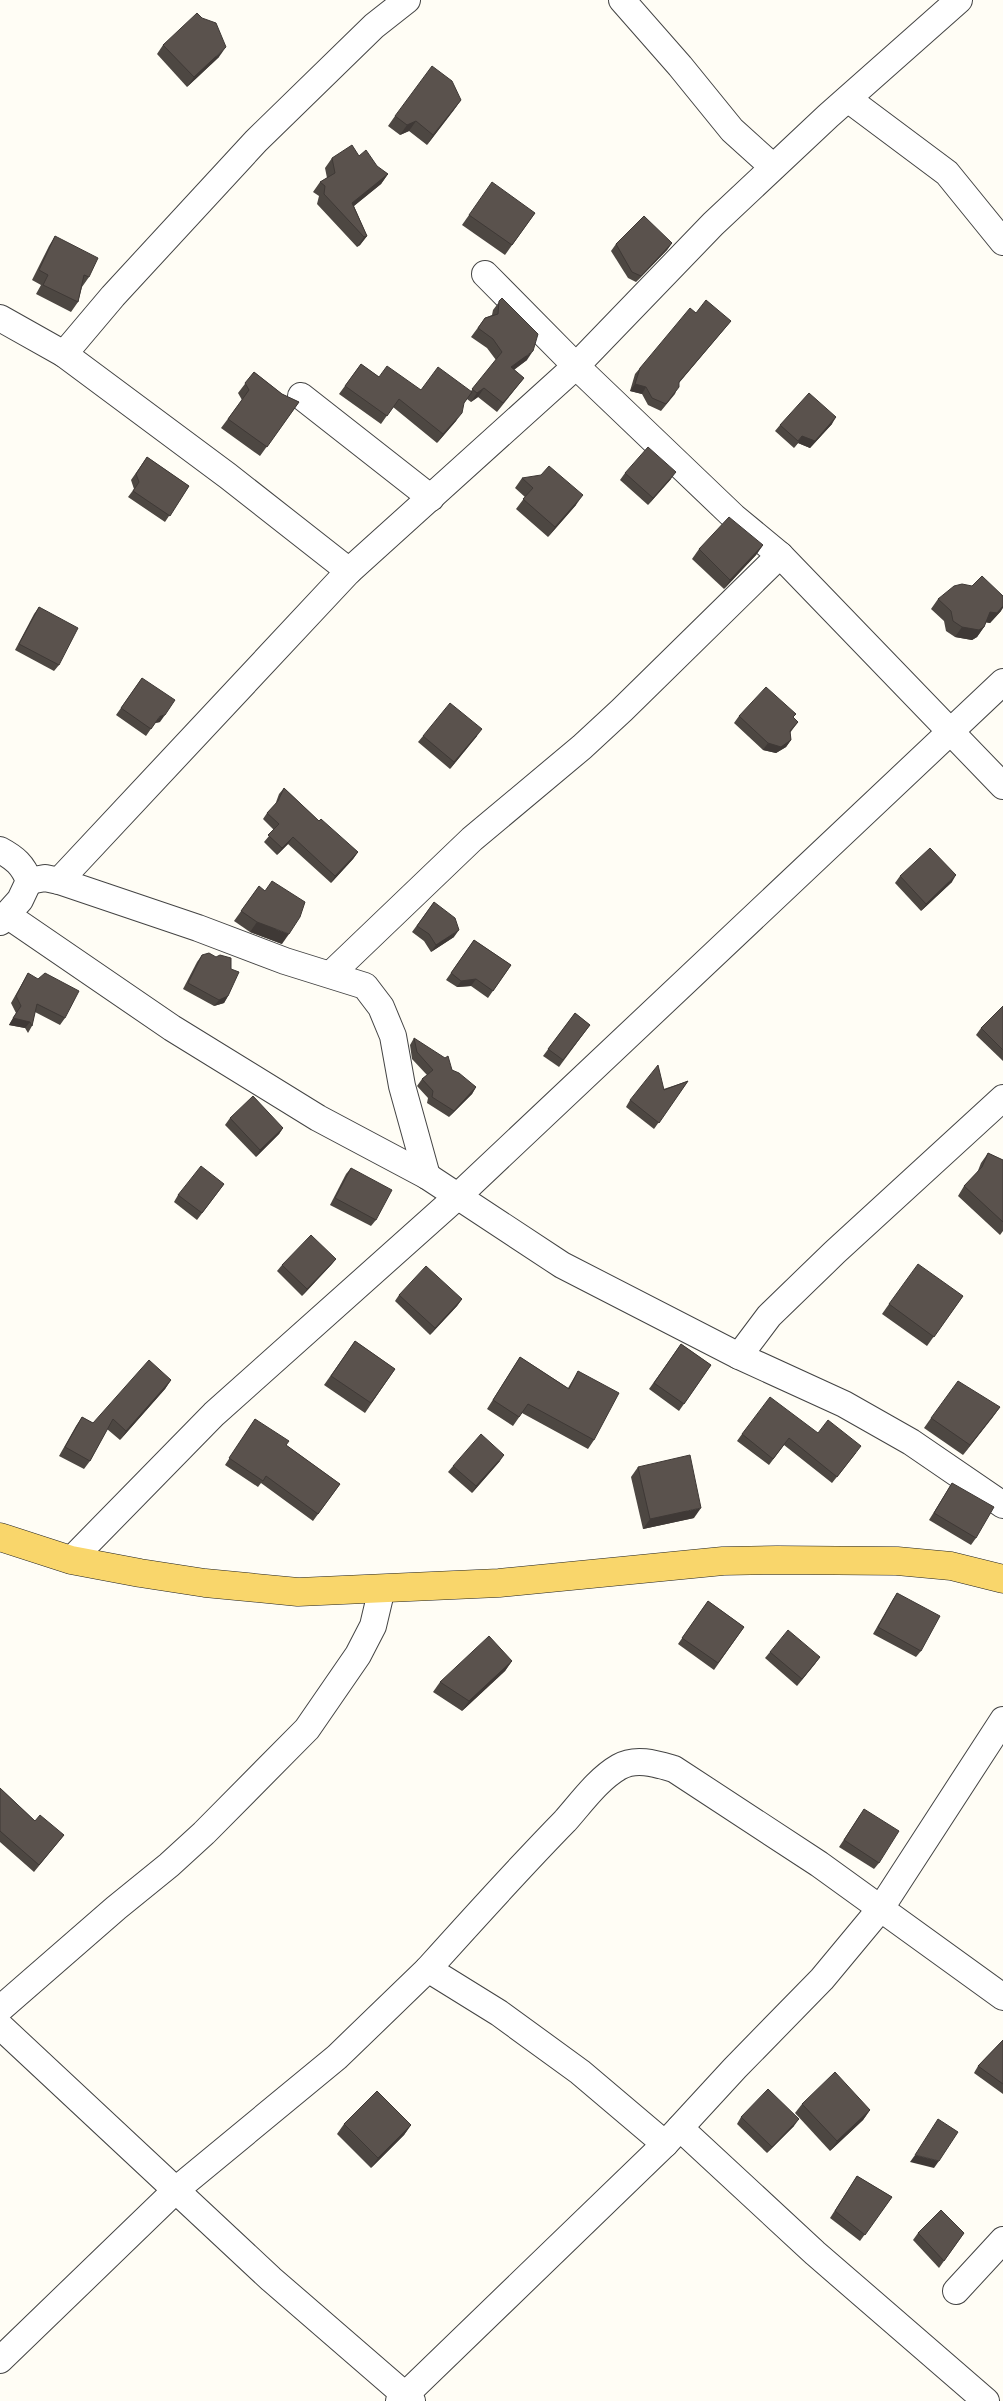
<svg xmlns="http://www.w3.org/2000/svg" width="1003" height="2401" font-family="'PT Serif',serif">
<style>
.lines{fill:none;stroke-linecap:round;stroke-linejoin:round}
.minor-casing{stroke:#444;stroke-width:28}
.major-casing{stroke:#222;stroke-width:29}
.minor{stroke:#fff;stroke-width:26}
.major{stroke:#f9d66b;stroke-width:28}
.wall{fill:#4d4742}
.shaded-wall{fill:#3f3936}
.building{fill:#5a524d;stroke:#3f3936}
</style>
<rect width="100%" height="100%" fill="#fffdf5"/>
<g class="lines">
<!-- minor casing -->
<g class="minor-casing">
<g id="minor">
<polyline points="622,0 680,66 732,130 773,167"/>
<polyline points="848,99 947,173 1003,242"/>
<polyline points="485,274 576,366 734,517 780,555 1003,786"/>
<polyline points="0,318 64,354 228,476 349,571"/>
<polyline points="64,354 113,296 256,141 374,26 407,0"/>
<polyline points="301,396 431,498"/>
<path d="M0 850C15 858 23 865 29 881L20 900 0 922"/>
<polyline points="29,881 45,878 59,881 198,928 285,961 365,986 381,1007 393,1036 402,1086 427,1176"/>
<polyline points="59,881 349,571 576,366 713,224 828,116 959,0"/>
<polyline points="7,915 172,1028 318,1118 427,1176 562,1265 739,1356 844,1404 911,1442 1003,1505"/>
<polyline points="331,974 472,839 582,747 622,710 780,555"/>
<polyline points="739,1356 769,1316 835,1252 1003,1098"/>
<polyline points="71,1560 214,1414 458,1196 1003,682"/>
<path d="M428 1969C473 1919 518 1869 565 1821 581 1803 598 1779 619 1767 636 1757 657 1764 674 1769L819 1864 1003 1997"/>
<polyline points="0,2009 116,1908 169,1865 204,1833 307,1729 358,1655 373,1626 382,1588"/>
<polyline points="0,2026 271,2279 412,2401"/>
<polyline points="680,2128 815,2253 986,2401"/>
<polyline points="956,2291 1003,2240"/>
<polyline points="0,2360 177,2189 337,2057 428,1969 499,2013 580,2072 665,2144"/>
<polyline points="399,2401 665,2144 735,2068 822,1979 881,1908 1003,1720"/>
</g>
</g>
<!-- major casing -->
<g class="major-casing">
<polyline id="major" points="0,1537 71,1560 140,1573 205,1583 298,1592 499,1583 723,1561 777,1560 897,1561 951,1566 1003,1579"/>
</g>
<!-- minor -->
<use href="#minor" class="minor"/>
<!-- major -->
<use href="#major" class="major"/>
</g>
<!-- wall -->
<g class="wall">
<polygon points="163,45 219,57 187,87 157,54"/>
<polygon points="461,100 427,145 409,131 400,135 388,126 395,116"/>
<polygon points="359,156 388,174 381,184 354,206 367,236 360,245 357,247 317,204 319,196 313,192 320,182 327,178 325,168 332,158"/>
<polygon points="535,213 505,255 462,225 469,215"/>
<polygon points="55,236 89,277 82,287 78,302 71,312 36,294 41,285 32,280 49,246"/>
<polygon points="672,243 667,250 636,282 628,278 611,251 616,244"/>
<polygon points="502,298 527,360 514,370 524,378 497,412 478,397 471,402 467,399 463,404 456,421 437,443 393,407 381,424 339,394 361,364 379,377 421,390 471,391 496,360 487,348 471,337 485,318 492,315 493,310"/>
<polygon points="696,313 731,321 726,327 679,383 675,394 661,411 648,405 642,394 630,391 635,374 640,368"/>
<polygon points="254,372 282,394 299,402 260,456 221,428 242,400 238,393"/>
<polygon points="832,424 810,448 798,443 794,448 775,431 780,425"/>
<polygon points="147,457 189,486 165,522 128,497 134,489 131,480"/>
<polygon points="625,473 671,479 648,505 620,480"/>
<polygon points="522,478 576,505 548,537 516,509 525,497 515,488"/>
<polygon points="763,545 756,555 724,589 692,559 699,549"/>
<polygon points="938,599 1001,611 990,623 986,622 984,627 977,637 972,640 955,637 946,631 944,621 931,609"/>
<polygon points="39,607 59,665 54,671 15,650 34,614"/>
<polygon points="142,678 160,722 155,723 146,736 116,715"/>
<polygon points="739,716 793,718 798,722 790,733 791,740 786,747 776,753 763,750 734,723"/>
<polygon points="423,736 477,736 450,769 418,742"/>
<polygon points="284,788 319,821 358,852 353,859 331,883 288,844 277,855 264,842 274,830 263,819 267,813 275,805 279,794"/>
<polygon points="900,876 952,882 921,911 895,883"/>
<polygon points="259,886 282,944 250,932 234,921"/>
<polygon points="434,902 454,937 431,952 424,941 412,932"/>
<polygon points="474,940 511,965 488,998 471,986 457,987 446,980"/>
<polygon points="202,955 228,996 224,1003 214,1006 183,989 197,962"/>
<polygon points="28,973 65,1018 60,1025 35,1012 32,1026 28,1033 25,1028 9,1025 16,1013 11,1003 24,980"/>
<polygon points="1003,1006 1003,1061 976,1035 981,1028"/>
<polygon points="575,1013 590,1025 559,1067 543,1056"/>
<polygon points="414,1038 452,1070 476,1087 472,1094 449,1117 427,1103 428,1098 417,1086 422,1079 427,1075 412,1059 410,1045"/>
<polygon points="688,1081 654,1129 626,1107 630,1100"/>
<polygon points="230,1118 283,1128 279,1134 256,1157 225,1125"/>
<polygon points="988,1153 1003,1160 1003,1231 1000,1235 958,1196 964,1186 977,1173 981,1163"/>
<polygon points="351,1168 376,1220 371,1226 330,1205 346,1174"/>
<polygon points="224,1184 197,1220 174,1202 178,1195"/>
<polygon points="336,1259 331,1265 302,1296 277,1271 282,1265"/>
<polygon points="399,1295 462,1299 457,1306 430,1335 395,1301"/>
<polygon points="963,1296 927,1346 882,1314 889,1304"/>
<polygon points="355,1341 395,1369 365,1413 324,1385"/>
<polygon points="681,1344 711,1365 679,1411 649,1389"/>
<polygon points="520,1357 568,1388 578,1371 594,1440 588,1449 522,1413 513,1426 487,1409"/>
<polygon points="171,1380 165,1389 120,1440 107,1429 90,1461 84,1469 59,1456 76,1426 82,1417 93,1423"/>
<polygon points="1000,1407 963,1455 924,1428 931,1418"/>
<polygon points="255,1419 286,1445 340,1484 313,1521 261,1483 258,1487 225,1465"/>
<polygon points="818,1433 856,1453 832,1483 784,1445 769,1465 737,1441 742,1434"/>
<polygon points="500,1461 472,1493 448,1472 453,1466"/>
<polygon points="638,1467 694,1518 643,1529 631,1477"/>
<polygon points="952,1483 976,1538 971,1545 929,1520"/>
<polygon points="897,1593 921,1651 916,1657 873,1634 893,1599"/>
<polygon points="708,1601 744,1627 714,1670 678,1644"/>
<polygon points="770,1652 820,1657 797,1686 765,1658"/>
<polygon points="512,1661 505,1671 462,1711 433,1692 440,1682"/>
<polygon points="0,1788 35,1821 64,1835 34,1872 0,1842"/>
<polygon points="860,1815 879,1863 874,1869 839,1847"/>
<polygon points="1003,2040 1003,2094 974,2073 978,2066"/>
<polygon points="802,2104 870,2110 863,2120 830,2151 795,2113"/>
<polygon points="741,2117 794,2126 767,2153 737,2124"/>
<polygon points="344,2124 411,2125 404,2135 371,2168 337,2134"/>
<polygon points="857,2176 892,2197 860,2241 830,2218"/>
<polygon points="918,2233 964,2233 939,2268 913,2240"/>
</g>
<!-- shaded-wall -->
<g class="shaded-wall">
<polygon points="226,47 219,57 187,87 194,77"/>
<polygon points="461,100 454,110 427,145 433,135"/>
<polygon points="416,121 409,131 400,135 407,125"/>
<polygon points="388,174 381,184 345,213 352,203"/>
<polygon points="367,236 360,245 357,247 364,237"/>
<polygon points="672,243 667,250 636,282 641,276"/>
<polygon points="533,351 527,360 505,376 511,367"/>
<polygon points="635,384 646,387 642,394 630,391"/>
<polygon points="484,388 478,397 471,402 477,393"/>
<polygon points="462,413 456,421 437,443 443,434"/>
<polygon points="836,417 832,424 810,448 798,443 794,448 802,436"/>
<polygon points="676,472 671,479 648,505 653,498"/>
<polygon points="583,495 576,505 548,537 555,527"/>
<polygon points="763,545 756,555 724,589 730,580"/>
<polygon points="1003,606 1003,608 1001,611 990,623 983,622 990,612"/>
<polygon points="962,627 984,627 977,637 972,640 955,637"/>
<polygon points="165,715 160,722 155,723 160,716"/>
<polygon points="482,729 477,736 450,769 454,762"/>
<polygon points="791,740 786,747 776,753 763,750 768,743"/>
<polygon points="293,837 288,844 277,855 282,848"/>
<polygon points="358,852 353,859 331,883 335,876"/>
<polygon points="956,875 952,882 921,911 926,904"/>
<polygon points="257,922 289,934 282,944 250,932"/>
<polygon points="459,930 454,937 431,952 436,945"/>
<polygon points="476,979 471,986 457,987 461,981"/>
<polygon points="228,996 224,1003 214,1006 219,1000"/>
<polygon points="13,1018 30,1022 25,1028 9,1025"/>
<polygon points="476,1087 472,1094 449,1117 454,1111"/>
<polygon points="283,1128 279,1134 256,1157 260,1150"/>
<polygon points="336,1259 331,1265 302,1296 307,1289"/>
<polygon points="462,1299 457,1306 430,1335 435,1328"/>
<polygon points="171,1380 165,1389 120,1440 126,1431"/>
<polygon points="1000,1407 993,1417 963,1455 970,1445"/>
<polygon points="504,1455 500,1461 472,1493 476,1486"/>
<polygon points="701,1508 694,1518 643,1529 650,1519"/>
<polygon points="820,1657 815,1664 797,1686 802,1679"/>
<polygon points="512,1661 505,1671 462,1711 469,1701"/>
<polygon points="870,2110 863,2120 830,2151 837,2141"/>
<polygon points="799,2119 794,2126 767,2153 772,2147"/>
<polygon points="411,2125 404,2135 371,2168 378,2158"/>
<polygon points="915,2155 939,2161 934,2168 910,2162"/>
</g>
<!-- building -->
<g class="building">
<polygon points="197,13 202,18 216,23 226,47 194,77 163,45"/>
<polygon points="432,66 452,81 461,100 433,135 416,121 407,125 395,116"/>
<polygon points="352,145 359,156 366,150 377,166 388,174 352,203 367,236 364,237 324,194 325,186 320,182 335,173 332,158"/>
<polygon points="492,182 535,213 512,245 469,215"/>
<polygon points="644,216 672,243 641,276 632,272 616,244"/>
<polygon points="55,236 98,258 89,277 84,275 78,302 43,285 48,275 39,270"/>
<polygon points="502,298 538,334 533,351 511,367 524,378 503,403 484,388 477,393 472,389 502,352 493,339 478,328 485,318 498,314 499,301"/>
<polygon points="706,300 731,321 679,382 679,387 666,404 652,398 646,387 635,384 640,368 690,308 696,313"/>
<polygon points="361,364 379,377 387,366 421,390 438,367 472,392 464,403 462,413 443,434 399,399 387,416 345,386"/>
<polygon points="254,372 282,394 299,402 267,447 228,419 249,390 245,383"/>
<polygon points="809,393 836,417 815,441 802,436 798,441 780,425"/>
<polygon points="648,447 676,472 653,498 625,473"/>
<polygon points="147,457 189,486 170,516 133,491 139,482 136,474"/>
<polygon points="549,466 583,495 555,527 523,499 533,488 522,478 541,475"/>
<polygon points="729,517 763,545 730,580 699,549"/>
<polygon points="982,576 1003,596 1003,606 997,613 990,612 984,627 979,630 962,627 953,621 951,611 938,599 954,586 962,584 972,586"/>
<polygon points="39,607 78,628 59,665 19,644"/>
<polygon points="142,678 175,700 165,715 160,716 151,729 121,708"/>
<polygon points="766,687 796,714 793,717 798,722 790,731 791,740 781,747 768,743 739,716"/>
<polygon points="450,703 482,729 454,762 423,736"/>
<polygon points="284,788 319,821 321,819 358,852 335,876 293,837 282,848 268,835 279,824 267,813 278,801"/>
<polygon points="930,848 956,875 926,904 900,876"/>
<polygon points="272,881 305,902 300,917 289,934 257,922 241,911 259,886 265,891"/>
<polygon points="434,902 455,918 459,930 436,945 429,934 417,926"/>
<polygon points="474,940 511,965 493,991 476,979 461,981 451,973"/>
<polygon points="209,953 216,957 220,955 231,958 231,969 239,972 228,996 219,1000 188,983 202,955"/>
<polygon points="28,973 38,979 45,973 79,991 65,1018 37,1004 32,1026 30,1022 13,1018 21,1006 16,996"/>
<polygon points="1003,1006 1003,1050 981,1028"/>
<polygon points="575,1013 590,1025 563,1060 548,1049"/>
<polygon points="414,1038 445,1058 448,1056 452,1070 459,1073 476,1087 454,1111 432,1097 433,1091 422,1079 433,1070 417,1052"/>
<polygon points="658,1065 664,1090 688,1081 659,1123 630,1100"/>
<polygon points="253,1096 283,1128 260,1150 230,1118"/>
<polygon points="988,1153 1003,1160 1003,1222 964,1186 982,1167"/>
<polygon points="201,1166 224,1184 202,1213 178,1195"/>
<polygon points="351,1168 392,1190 376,1220 335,1198"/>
<polygon points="311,1235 336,1259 307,1289 282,1265"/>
<polygon points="918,1264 963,1296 934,1337 889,1304"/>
<polygon points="426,1266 462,1299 435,1328 399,1295"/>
<polygon points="355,1341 395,1369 371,1403 331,1376"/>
<polygon points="681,1344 711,1365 684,1404 654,1383"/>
<polygon points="520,1357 569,1389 578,1371 619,1393 594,1440 528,1404 519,1417 493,1400"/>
<polygon points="149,1360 171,1380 126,1431 113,1419 90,1461 65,1447 82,1417 93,1423"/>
<polygon points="958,1381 1000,1407 970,1445 931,1418"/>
<polygon points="770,1397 818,1433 828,1420 861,1446 837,1477 789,1438 773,1459 742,1434"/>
<polygon points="255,1419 289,1441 286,1445 340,1484 318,1514 266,1476 263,1481 229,1458"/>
<polygon points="481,1434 504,1455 476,1486 453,1466"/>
<polygon points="690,1455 701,1508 650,1519 638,1467"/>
<polygon points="952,1483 994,1507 976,1538 934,1513"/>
<polygon points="897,1593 940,1616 921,1651 878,1627"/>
<polygon points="708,1601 744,1627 718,1663 682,1638"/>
<polygon points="788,1630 820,1657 802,1679 770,1652"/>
<polygon points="489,1636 512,1661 469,1701 440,1682"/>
<polygon points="0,1788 35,1821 40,1815 64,1835 39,1865 0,1831"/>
<polygon points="864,1809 899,1831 879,1863 844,1840"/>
<polygon points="1003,2040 1003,2084 978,2066"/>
<polygon points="835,2072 870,2110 837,2141 802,2104"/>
<polygon points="768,2089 799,2119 772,2147 741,2117"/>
<polygon points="377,2091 411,2125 378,2158 344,2124"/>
<polygon points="938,2119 958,2132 939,2161 915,2155"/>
<polygon points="857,2176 892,2197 865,2235 835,2211"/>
<polygon points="941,2210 964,2233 944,2261 918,2233"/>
</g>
</svg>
